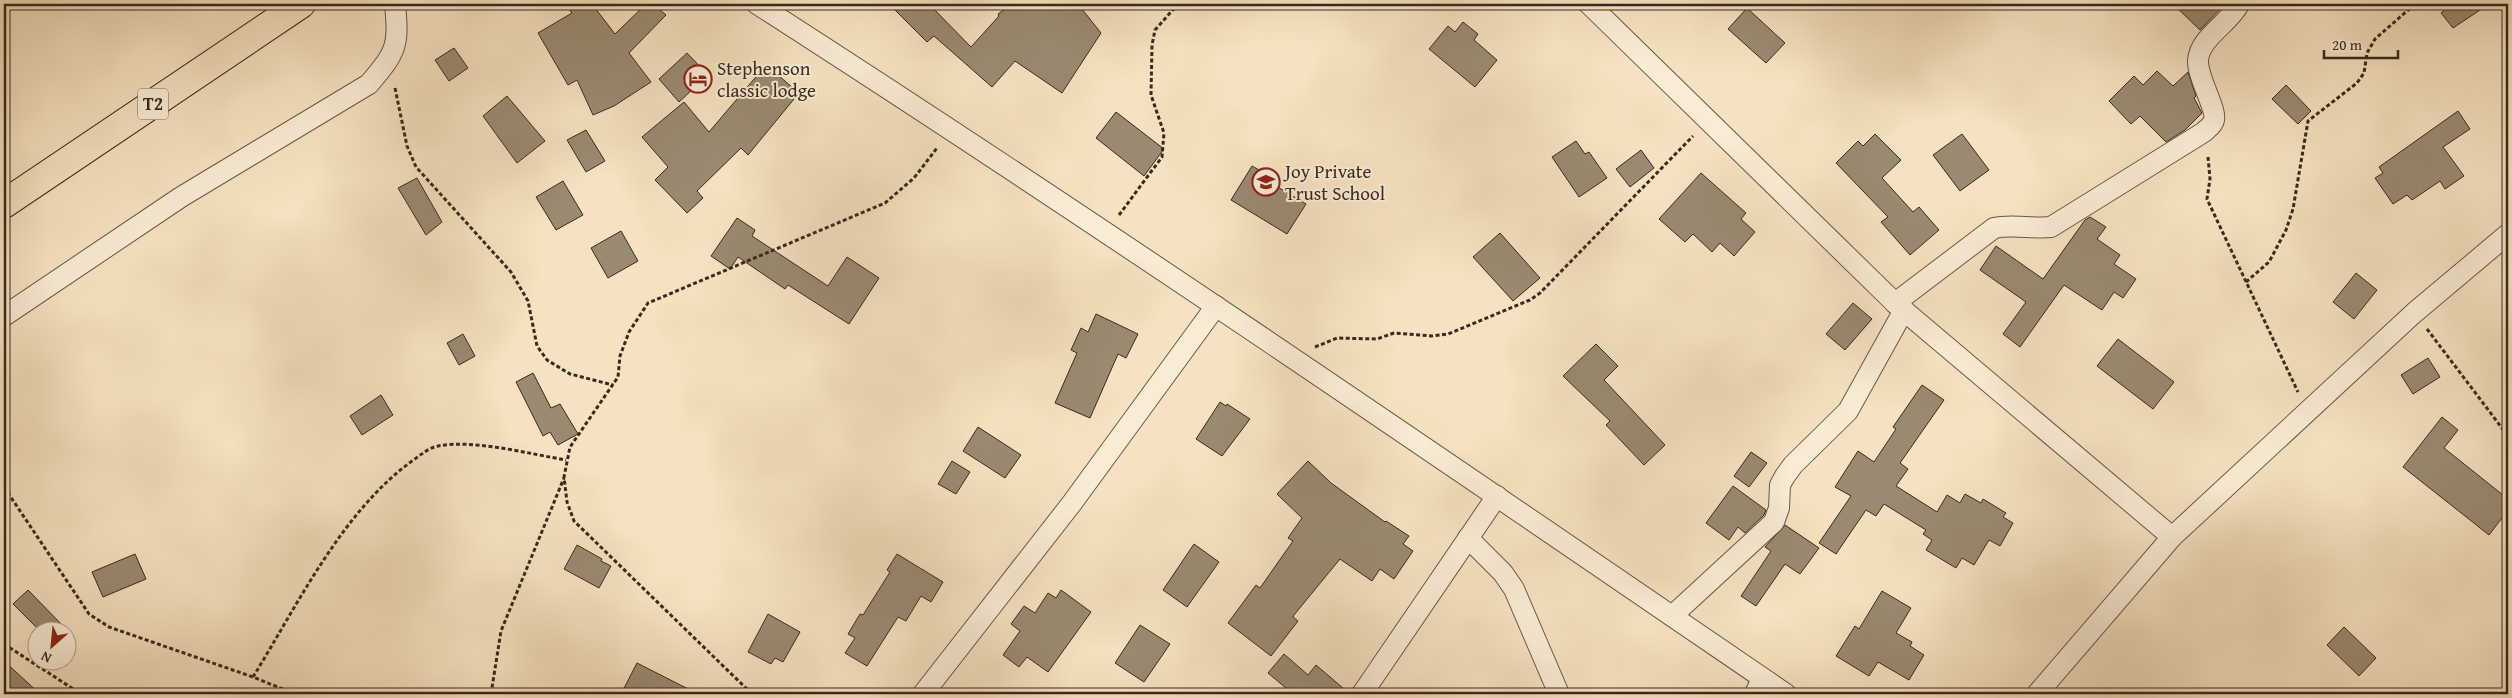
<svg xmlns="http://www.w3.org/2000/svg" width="2512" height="698" font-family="'Gentium Book Plus',serif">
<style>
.building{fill:#9a8a72;stroke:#372a1e}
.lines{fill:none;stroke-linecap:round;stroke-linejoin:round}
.street-casing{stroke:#675846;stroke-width:22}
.highway-casing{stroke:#372a1e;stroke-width:30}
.path{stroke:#372a1e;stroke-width:3;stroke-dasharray:4 2.5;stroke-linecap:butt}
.street{stroke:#f9ecd6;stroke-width:20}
.highway{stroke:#f6e2c0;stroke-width:28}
.labels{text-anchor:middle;stroke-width:4;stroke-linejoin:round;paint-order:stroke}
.shield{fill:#f9ecd6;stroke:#716455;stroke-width:1}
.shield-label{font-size:18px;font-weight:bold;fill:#372a1e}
.poi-label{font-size:19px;fill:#372a1e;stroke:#f9ecd6;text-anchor:start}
</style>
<rect width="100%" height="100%" fill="#f6e2c0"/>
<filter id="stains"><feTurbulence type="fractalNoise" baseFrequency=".004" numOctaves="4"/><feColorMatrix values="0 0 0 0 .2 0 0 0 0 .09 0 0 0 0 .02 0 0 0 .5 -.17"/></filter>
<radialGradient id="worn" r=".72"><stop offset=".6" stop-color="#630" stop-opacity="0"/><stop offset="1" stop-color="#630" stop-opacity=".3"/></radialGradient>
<!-- building -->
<g class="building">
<polygon points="565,4 592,4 615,34 646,4 653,4 666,15 629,53 651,82 614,106 593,115 577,80 568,85 538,33 572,13"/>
<polygon points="889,4 929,4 971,47 999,16 998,14 1012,4 1078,4 1101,33 1062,93 1015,61 992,87 934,36 927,42"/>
<polygon points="2173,4 2225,4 2200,30"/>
<polygon points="2452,4 2489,4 2453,28 2441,13"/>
<polygon points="1747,8 1785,43 1766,63 1728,29"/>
<polygon points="1463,22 1478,34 1474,40 1497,60 1475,87 1429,49 1448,26 1455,32"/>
<polygon points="454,48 468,68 449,81 435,60"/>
<polygon points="687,53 708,75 679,102 659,79"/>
<polygon points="766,65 799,93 748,155 741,148 697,191 703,198 687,213 655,180 668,167 642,137 684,102 709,132"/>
<polygon points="2157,71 2173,86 2188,72 2196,96 2194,98 2202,113 2185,130 2166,142 2140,116 2131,124 2109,101 2134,76 2143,85"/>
<polygon points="2286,85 2311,111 2298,124 2272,99"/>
<polygon points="507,96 545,141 517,163 483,116"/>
<polygon points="2458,111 2470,129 2443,147 2464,176 2445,189 2440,181 2412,200 2407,195 2393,204 2375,178 2383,173 2379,167"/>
<polygon points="1116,112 1164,149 1144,176 1096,138"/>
<polygon points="586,130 605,161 586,172 567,140"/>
<polygon points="1875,134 1901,160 1882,178 1913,212 1919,207 1939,230 1910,255 1881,222 1888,217 1836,163 1858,141 1863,146"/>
<polygon points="1962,134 1989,170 1960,191 1933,155"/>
<polygon points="1576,141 1585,154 1589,152 1607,178 1579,197 1552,157"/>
<polygon points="1641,150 1654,168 1630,187 1616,169"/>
<polygon points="1252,166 1278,181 1276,186 1306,204 1287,234 1231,200"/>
<polygon points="1701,173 1746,213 1741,219 1755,232 1734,256 1720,243 1712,252 1693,234 1685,242 1659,219"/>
<polygon points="417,178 442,222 426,235 398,188"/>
<polygon points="563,181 583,215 556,230 536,197"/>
<polygon points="2090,217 2106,227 2097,239 2120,255 2114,264 2136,279 2123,298 2114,292 2102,310 2064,285 2020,347 2003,334 2026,302 1980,270 1996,246 2043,279 2085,220"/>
<polygon points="737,218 755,230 752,236 828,286 847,257 879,278 849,324 788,285 785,289 738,257 730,269 711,256"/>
<polygon points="621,231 638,261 608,278 591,248"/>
<polygon points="1500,233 1540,278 1513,301 1473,257"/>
<polygon points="2356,273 2377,290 2354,319 2333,302"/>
<polygon points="1853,303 1872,319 1845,350 1826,334"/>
<polygon points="1096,314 1138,334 1126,358 1118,354 1090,418 1055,403 1077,353 1071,350 1081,328 1088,332"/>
<polygon points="463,334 475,356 459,365 447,343"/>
<polygon points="2118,339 2174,382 2153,409 2097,366"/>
<polygon points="1596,344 1618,366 1604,380 1665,445 1644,465 1606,425 1610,421 1563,376"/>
<polygon points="2428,358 2440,377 2413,394 2401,375"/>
<polygon points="533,373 551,408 560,404 578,434 558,445 550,432 543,436 516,382"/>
<polygon points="1922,385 1944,400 1900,463 1908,469 1896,486 1937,512 1947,495 1960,503 1965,494 1981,503 1983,499 2006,513 2003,517 2013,523 2000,546 1989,540 1974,565 1962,558 1956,568 1926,550 1932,540 1923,534 1926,530 1884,504 1876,516 1866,510 1836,554 1819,543 1851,496 1835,487 1858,451 1874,462 1896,429 1893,427"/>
<polygon points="381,395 393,415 362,435 350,416"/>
<polygon points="1220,402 1226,406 1227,404 1250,419 1222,456 1196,439"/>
<polygon points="2442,417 2458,430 2444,448 2508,499 2508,510 2489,535 2403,467"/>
<polygon points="978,427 1021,455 1005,478 963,451"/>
<polygon points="1751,452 1767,463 1749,487 1734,476"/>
<polygon points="952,461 970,472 956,494 938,484"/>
<polygon points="1308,461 1331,483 1385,522 1386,521 1409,536 1403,544 1413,551 1394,579 1380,569 1372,581 1340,559 1294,615 1293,617 1298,621 1271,656 1228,623 1256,585 1260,588 1293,541 1288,538 1302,518 1277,494"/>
<polygon points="1733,486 1766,510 1764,515 1745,533 1738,527 1729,540 1706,523"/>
<polygon points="1785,525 1819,548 1800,574 1785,564 1756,606 1741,596 1771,551 1765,547"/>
<polygon points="1194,544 1219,562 1187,607 1163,590"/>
<polygon points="577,545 602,559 601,561 611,566 599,588 564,569"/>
<polygon points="135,554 146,579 103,597 92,572"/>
<polygon points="897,554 943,582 931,602 921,596 906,621 898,617 867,666 845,653 855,638 848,634 860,614 863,615 890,572 887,570"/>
<polygon points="28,590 67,630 39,630 13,604"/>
<polygon points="1061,590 1091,612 1048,672 1027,657 1019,667 1003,655 1020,631 1011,624 1024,606 1035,613 1048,593 1056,598"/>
<polygon points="1882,591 1911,608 1896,633 1912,642 1910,646 1924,655 1909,680 1878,662 1869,676 1836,656 1855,626 1859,629"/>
<polygon points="768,614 800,632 783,662 775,658 771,664 748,652"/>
<polygon points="1140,625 1170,644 1144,682 1115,663"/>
<polygon points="2344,627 2376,658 2359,676 2327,645"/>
<polygon points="1284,654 1308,675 1316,665 1350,694 1293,694 1268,673"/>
<polygon points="4,661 40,694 4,694"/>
<polygon points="637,663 698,694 621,694"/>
</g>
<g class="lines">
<!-- street casing -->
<g class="street-casing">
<g id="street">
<path d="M757 4C1104 227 1445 461 1786 694"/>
<polyline points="1589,4 1895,303 2172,537"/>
<path d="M1895 303 1994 228C2012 224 2032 229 2051 227L2204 132C2208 128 2213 125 2214 120 2217 109 2197 77 2198 60 2200 37 2230 23 2239 4"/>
<path d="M4 316 181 197 369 84C397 51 399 46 395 4"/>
<polyline points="1468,538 1503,573 1514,589 1559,694"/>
<polyline points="1672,616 1774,522 1779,508 1780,485 1785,476 1793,465 1848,411 1904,310"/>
<polyline points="923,694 1072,503 1216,306"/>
<polyline points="1362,694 1497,496"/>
<polyline points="1755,694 1762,678"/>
<polyline points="2037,694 2172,537 2414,313 2508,234"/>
</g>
</g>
<!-- highway casing -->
<g class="highway-casing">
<polyline id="highway" points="4,204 301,4"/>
</g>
<!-- path -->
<g class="path">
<polyline points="395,88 407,146 416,167 511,272 528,301 537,346 547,360 570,374 613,385"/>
<polyline points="2208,157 2210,179 2207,199 2298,392"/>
<polyline points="1119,215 1162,157 1164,133 1151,95 1152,45 1155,30 1178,4"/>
<polyline points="2246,282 2269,262 2286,230 2293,209 2308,121 2357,83 2364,73 2367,53 2375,39 2415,4"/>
<polyline points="2427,329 2508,436"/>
<polyline points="1315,347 1337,338 1377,339 1394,333 1432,336 1448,334 1530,300 1540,293 1693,136"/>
<polyline points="4,487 89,614 109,627 253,677 295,694"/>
<polyline points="4,644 81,694"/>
<path d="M253 677C298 604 342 512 412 461 421 455 428 448 438 446 473 439 530 454 566 460"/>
<polyline points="491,694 501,631 564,478"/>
<polyline points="752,694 574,521 567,502 564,477 570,447 618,377 620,356 629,332 648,303 885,203 914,178 937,148"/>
</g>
<!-- street -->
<use href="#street" class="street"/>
<!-- highway -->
<use href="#highway" class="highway"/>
</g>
<!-- icons -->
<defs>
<g id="hotel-ring" transform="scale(1.4375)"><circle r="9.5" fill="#f9ecd6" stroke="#8f2418" stroke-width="1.5"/><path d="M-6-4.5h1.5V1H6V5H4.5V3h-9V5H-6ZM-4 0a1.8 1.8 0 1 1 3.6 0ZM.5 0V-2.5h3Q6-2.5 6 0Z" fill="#8f2418"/></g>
<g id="school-ring" transform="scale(1.4375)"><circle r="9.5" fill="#f9ecd6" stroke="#8f2418" stroke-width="1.5"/><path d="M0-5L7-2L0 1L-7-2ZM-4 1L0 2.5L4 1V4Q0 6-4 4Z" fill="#8f2418"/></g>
</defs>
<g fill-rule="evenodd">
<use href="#hotel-ring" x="698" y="79"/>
<use href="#school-ring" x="1266" y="182"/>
</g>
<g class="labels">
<!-- shield labels -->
<rect class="shield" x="138" y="88.5" width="30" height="31" rx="4"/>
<g class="shield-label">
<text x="153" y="110">T2</text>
</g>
<!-- poi labels -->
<g class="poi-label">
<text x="717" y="75">Stephenson<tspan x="717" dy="22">classic lodge</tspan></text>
<text x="1285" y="178">Joy Private<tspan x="1285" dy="22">Trust School</tspan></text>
</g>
</g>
<!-- margin -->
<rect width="2512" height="698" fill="none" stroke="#f6e2c0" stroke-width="20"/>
<rect x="5" y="5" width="2502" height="688" fill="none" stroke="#372a1e" stroke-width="2.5"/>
<rect x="10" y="10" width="2492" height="678" fill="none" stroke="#372a1e"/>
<!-- north arrow -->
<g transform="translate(52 646) rotate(207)"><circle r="24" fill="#f9ecd6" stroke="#ab9e8c"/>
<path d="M0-4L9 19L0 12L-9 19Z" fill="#8f2418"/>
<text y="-8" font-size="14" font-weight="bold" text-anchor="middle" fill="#372a1e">N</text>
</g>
<!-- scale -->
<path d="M2324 50v8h74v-8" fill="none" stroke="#372a1e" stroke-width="2.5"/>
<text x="2332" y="50" font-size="15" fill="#372a1e" stroke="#f9ecd6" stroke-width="4" paint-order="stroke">20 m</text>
<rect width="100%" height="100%" filter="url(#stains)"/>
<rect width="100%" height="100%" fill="url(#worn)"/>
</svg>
